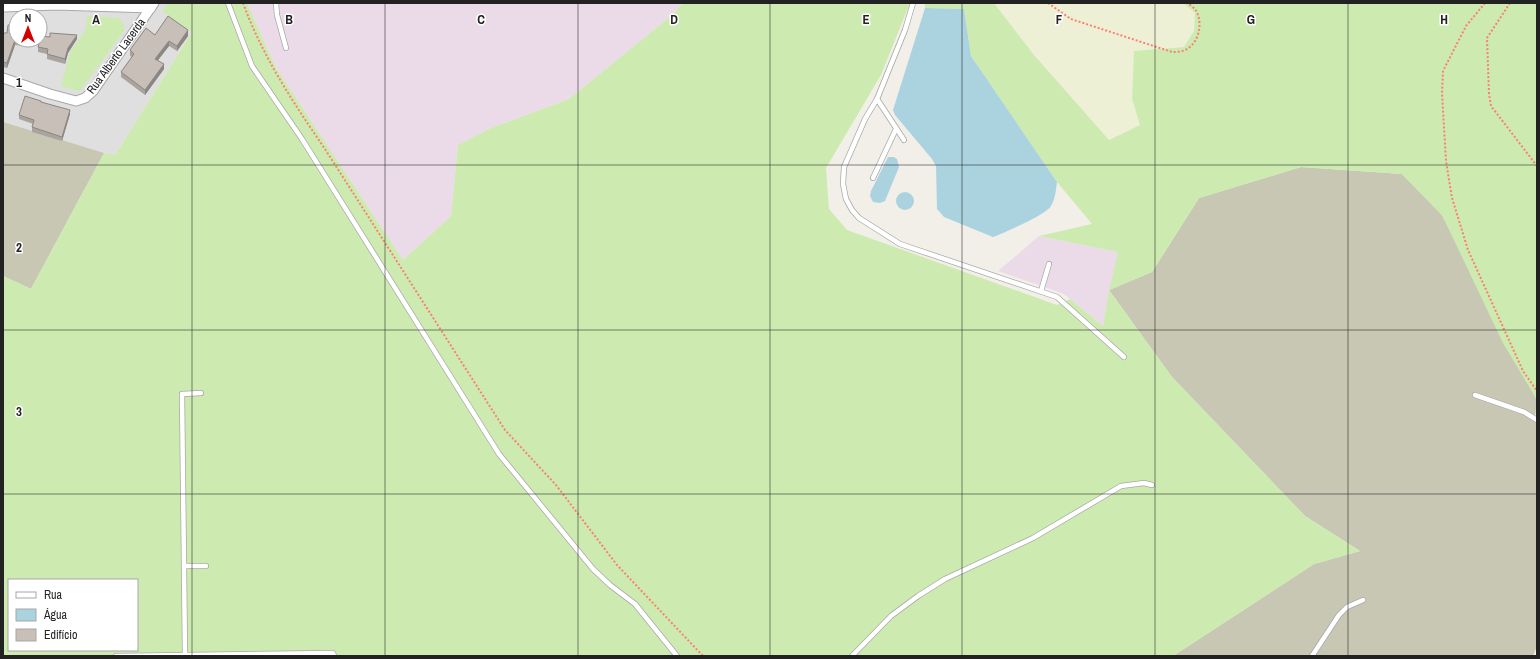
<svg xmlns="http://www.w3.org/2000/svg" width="1540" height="659" font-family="'Archivo Narrow',sans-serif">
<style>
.residential{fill:#e0dfdf;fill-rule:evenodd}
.industrial{fill:#ebdbe8}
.construction{fill:#c7c7b4}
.farmland{fill:#eef0d5}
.grass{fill:#cdebb0;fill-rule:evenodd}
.water{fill:#aad3df}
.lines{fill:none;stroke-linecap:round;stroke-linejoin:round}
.lane-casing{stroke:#a9a9a9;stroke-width:6}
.street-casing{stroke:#a9a9a9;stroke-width:11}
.path{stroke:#fa8072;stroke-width:2;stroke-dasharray:2 2;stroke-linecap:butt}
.lane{stroke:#fff;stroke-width:4.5}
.street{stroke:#fff;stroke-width:9}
.wall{fill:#aba49e}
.shaded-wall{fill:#8b8681}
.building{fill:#c7bfb8;stroke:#8b8681}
.grid{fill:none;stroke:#222;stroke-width:1;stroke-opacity:0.55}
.labels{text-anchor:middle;stroke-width:3;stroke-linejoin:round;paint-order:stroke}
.street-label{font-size:12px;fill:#222;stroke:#fff}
.grid-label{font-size:13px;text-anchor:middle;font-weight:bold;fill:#222;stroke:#fff;stroke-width:3;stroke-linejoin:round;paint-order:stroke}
</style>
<rect width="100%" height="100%" fill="#f2efe9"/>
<!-- residential -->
<path class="residential" d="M3 3H210L115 155 3 276ZM16 16H40V40H16Z"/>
<!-- industrial -->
<g class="industrial">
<polygon points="247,3 683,3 672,15 569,99 491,128 458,145 451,216 403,260 275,66"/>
<polygon points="1039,236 1119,252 1109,290 1103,326 1064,294 998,271"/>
</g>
<!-- construction -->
<g class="construction">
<polygon points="3,122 104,153 31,289 3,276"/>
<polygon points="1301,167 1402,174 1442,215 1537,400 1535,417 1537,420 1537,646 1533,656 1173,656 1314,564 1360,551 1305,516 1172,377 1109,290 1152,272 1199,198"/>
</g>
<!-- farmland -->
<polygon class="farmland" points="994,3 1183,3 1195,13 1194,31 1184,47 1134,51 1132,99 1140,125 1108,140 1034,55"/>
<!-- grass -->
<g class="grass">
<path d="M169 3H247L275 66 403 260 451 216 458 145 491 128 569 99 672 15 683 3H910L881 75 826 168 829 209 847 230 1057 305 1070 299 1103 326 1109 290 1118 252 1039 236 1092 224 1057 182 971 56 964 9 925 8V3H994L1034 55 1109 140 1140 125 1132 99 1134 51 1184 47 1194 31 1195 13 1183 3H1537V400L1503 343 1442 215 1402 174 1301 167 1199 198 1152 272 1109 290 1172 377 1305 516 1360 551 1314 564 1173 656H3V276L31 289 104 153 115 155 192 32 162 11ZM9 580H137V650H9Z"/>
<polygon points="87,16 119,18 124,24 124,31 80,91 74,90 61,86 70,52 86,29"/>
</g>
<!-- water -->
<g class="water">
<path d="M925 8 964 9 971 56 1057 182C1056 191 1055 199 1051 206 1046 215 1003 233 993 237L944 217 937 209 936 166 932 159 895 115 893 110Z"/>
<polygon points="888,157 894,157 897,159 899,167 885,201 880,203 873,202 870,196 871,191"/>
<circle cx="905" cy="201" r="9"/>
</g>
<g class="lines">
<!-- lane casing -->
<g class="lane-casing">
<g id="lane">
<polyline points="228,3 252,66 302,139 499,454 593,569 610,585 635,604 677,656"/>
<polyline points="276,3 277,15 286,48"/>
<polyline points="913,3 905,30 877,99 865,119 844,167 843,184 846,199 852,210 859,218 900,244 1057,297 1124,357"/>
<polyline points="877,99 904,140"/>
<polyline points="873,178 896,129"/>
<polyline points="1041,291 1049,264"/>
<polyline points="1475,395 1524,412 1537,420"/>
<polyline points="184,566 206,566"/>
<polyline points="185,655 182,394 201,393"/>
<polyline points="116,656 333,653 334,656"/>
<polyline points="852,656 891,616 918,596 945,579 1033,538 1121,486 1144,483 1152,485"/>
<polyline points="1312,656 1339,615 1347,607 1363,600"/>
</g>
</g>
<!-- street casing -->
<g class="street-casing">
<g id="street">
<polyline points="3,7 56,5 151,8"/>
<polyline points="3,78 50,94 76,101 85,98 93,91 154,3"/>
</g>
</g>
<!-- path -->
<g class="path">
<path d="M243 3C262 55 292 101 323 146L505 430 556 485 617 565 703 656"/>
<path d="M1048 3 1071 19 1172 52C1176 52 1181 52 1185 50 1199 44 1204 22 1195 9 1193 7 1190 5 1188 3"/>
<polyline points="1485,3 1466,26 1443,71 1442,93 1446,161 1452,198 1468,250 1523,371 1537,391"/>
<polyline points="1510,3 1487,38 1489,94 1491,106 1537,166"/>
</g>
<!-- lane -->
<use href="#lane" class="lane"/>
<!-- street -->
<use href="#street" class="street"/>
</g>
<!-- wall -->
<g class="wall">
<polygon points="3,33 25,40 25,46 15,45 7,68 3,67"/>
<polygon points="188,36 177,51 169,46 158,60 164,69 145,95 121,77 121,72 132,57 130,56 130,50"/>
<polygon points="77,39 68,53 65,64 47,59 47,54 38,52 38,47"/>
<polygon points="41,102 70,114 62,141 32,132 32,127 33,124 19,119 19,115"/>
</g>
<!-- shaded-wall -->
<g class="shaded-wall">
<polygon points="188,30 188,36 177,51 177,46"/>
<polygon points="77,35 77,39 68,53 65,64 65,59 68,48"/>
<polygon points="15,40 15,45 7,68 7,63"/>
<polygon points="169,41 169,46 155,64 155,59"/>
<polygon points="164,64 164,69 145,95 145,90"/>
<polygon points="70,110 70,114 62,141 62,137"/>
</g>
<!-- building -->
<g class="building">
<polygon points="168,16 188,30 177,46 169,41 155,59 164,64 145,90 121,72 134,54 130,50 146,28 155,35"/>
<polygon points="8,25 16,25 16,40 25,40 25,41 15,40 7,63 3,62 3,33 7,33"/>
<polygon points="50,33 77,35 68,48 65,59 47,54 48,49 38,47 41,36 50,37"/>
<polygon points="25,96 41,101 41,102 70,110 62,137 32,127 34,120 19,115"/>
</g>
<!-- grid -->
<path class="grid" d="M192 3V656M385 3V656M578 3V656M770 3V656M962 3V656M1155 3V656M1348 3V656M3 165H1537M3 330H1537M3 494H1537"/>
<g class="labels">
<!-- street labels -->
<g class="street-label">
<text transform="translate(116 56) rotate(-54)" y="4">Rua Alberto Lacerda</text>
</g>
</g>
<g class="grid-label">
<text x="96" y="24">A</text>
<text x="289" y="24">B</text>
<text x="481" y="24">C</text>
<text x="674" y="24">D</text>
<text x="866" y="24">E</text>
<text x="1059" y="24">F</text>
<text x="1251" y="24">G</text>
<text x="1444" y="24">H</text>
<text x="19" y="87">1</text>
<text x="19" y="252">2</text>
<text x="19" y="416">3</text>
</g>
<!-- border -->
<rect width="1540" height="659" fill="none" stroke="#222222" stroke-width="8"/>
<!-- legend -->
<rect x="8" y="579" width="130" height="72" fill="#ffffff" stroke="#a7a7a7"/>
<rect x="16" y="592" width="20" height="6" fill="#ffffff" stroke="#a7a7a7"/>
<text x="44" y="599" font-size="12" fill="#222222">Rua</text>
<rect x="16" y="609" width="20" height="12" fill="#aad3df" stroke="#a7a7a7"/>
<text x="44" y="619" font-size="12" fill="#222222">Água</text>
<rect x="16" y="629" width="20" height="12" fill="#c7bfb8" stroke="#a7a7a7"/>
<text x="44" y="639" font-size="12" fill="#222222">Edifício</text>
<!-- north arrow -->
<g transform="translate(28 28)"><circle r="19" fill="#ffffff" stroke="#a7a7a7"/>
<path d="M0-3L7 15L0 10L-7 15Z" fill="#d40000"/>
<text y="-6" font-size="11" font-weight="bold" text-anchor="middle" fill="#222222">N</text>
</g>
</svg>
